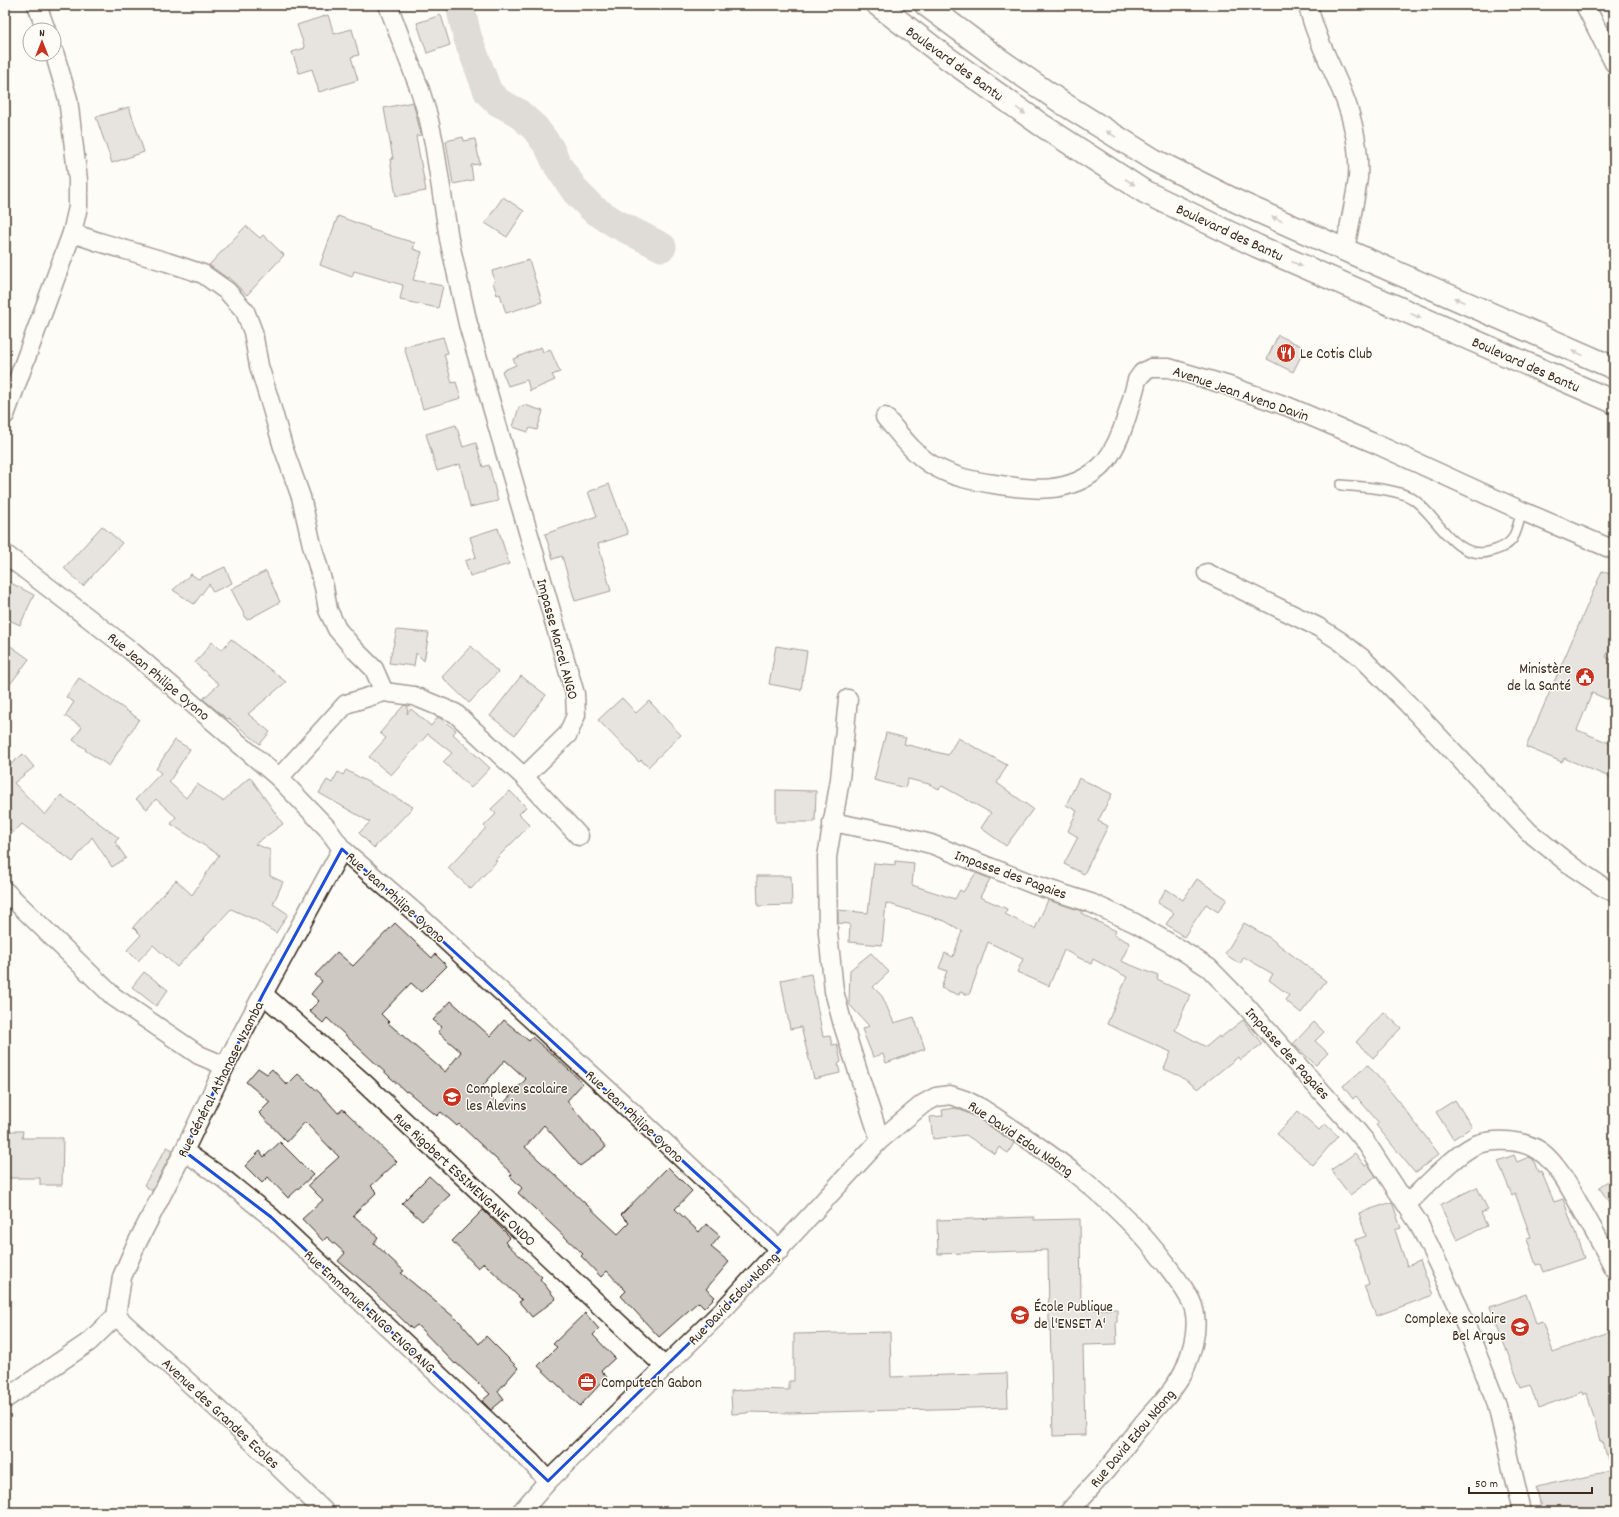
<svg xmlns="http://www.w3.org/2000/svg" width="1619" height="1517" font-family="Dekko,sans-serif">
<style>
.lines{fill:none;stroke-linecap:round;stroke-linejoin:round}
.river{stroke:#bbb4ad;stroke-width:29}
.building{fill:#cdc8c2;stroke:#3b2a1e;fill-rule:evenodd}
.service-casing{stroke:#3b2a1e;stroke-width:12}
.minor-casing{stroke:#3b2a1e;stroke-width:21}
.trunk-casing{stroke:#3b2a1e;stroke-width:25}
.service{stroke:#fdfcf7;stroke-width:9}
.minor{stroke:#fdfcf7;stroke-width:18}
.trunk{stroke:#fdfcf7;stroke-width:22}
.oneway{fill:#9c938a}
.marked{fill:none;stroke:#1d4ed8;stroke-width:3;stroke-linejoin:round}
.labels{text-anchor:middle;stroke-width:3;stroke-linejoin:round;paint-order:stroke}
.street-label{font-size:15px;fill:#3b2a1e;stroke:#fdfcf7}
.poi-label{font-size:15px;fill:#3b2a1e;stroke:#fdfcf7;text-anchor:start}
</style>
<rect width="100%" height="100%" fill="#fdfcf7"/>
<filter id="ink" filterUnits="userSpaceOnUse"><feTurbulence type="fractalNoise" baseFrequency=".025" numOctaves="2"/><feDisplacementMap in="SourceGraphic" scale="8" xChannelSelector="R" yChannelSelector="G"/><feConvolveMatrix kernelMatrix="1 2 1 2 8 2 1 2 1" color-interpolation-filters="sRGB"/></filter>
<g filter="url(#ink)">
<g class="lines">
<!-- river -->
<polyline class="river" points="460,5 467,36 488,92 498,102 517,112 535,128 549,147 558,166 576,192 593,209 615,223 662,247"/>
</g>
<!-- building -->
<g class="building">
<polygon points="328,15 334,34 352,29 359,55 351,57 358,80 319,92 312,69 299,73 292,52 305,48 297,25"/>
<polygon points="441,15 450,45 427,53 417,23"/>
<polygon points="413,102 421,135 416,136 426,191 396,196 390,159 393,159 384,108"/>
<polygon points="129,107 144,152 112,163 96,117"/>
<polygon points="463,137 464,141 475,139 480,164 471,165 473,180 453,184 446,141"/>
<polygon points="503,197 524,211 507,237 485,223"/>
<polygon points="338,216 370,228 369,229 415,243 413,249 422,252 413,280 443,286 438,308 400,300 403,285 354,271 352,277 320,265"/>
<polygon points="246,226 260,238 263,235 284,255 247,295 228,277 227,278 209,265"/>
<polygon points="529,260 542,302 506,313 500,294 497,295 493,282 495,281 492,271"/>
<polygon points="1278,335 1305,348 1293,372 1267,359"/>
<polygon points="443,337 448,353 444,354 452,383 456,382 461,398 423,409 404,347"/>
<polygon points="541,347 543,352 550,349 560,372 552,375 555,380 530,391 527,380 508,386 502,371 516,365 513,359"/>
<polygon points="525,405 543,411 537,430 530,428 528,432 513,427 519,407"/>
<polygon points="456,425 463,447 476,443 483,467 489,465 498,501 470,507 460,464 437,471 426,434"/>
<polygon points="609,484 628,534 598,544 611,591 575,601 562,556 553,559 545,534 597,516 588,492"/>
<polygon points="102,526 122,543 83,586 64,568"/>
<polygon points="498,528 509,564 470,576 465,561 476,557 470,537"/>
<polygon points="225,567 232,583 213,592 209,584 194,604 173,590 191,574 198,579"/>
<polygon points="266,571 280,602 247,620 231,589"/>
<polygon points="1602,571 1614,576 1614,639 1606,657 1614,661 1614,702 1592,693 1577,730 1614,745 1614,779 1564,758 1562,762 1526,747"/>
<polygon points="5,580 34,595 20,625 5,618"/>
<polygon points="397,630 429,633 424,661 416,653 414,666 389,663"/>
<polygon points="231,639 286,682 248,714 270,732 260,744 228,718 227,719 203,699 219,684 195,663 212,642 222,650"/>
<polygon points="5,642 29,659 5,691"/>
<polygon points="471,646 498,672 469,703 442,677"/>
<polygon points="776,646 807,651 801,690 769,684"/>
<polygon points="521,676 546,695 515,735 490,716"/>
<polygon points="79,678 139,719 109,766 85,750 86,749 73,740 82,727 65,716 74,702 66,697"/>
<polygon points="622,698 636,713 649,701 681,735 648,767 641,760 639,762 598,720"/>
<polygon points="404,705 408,706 407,714 411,709 431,726 438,717 440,718 456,730 453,734 490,768 471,788 443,762 452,753 428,734 391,775 369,757 386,738 380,733"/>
<polygon points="886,733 906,738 904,744 948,755 958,738 1007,765 997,783 1033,809 1006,846 981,828 991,813 942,786 939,789 929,784 908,779 905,788 874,780"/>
<polygon points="175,740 190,749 169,782 186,798 197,784 223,801 250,777 283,824 255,844 270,850 270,876 283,882 273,904 288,914 276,933 256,920 231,909 177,967 153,945 138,961 127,950 141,935 133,927 176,880 192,895 219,855 171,824 176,817 156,799 147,809 136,799 161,773 156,769"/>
<polygon points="23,754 34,767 14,783 45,815 61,795 119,838 115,842 126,858 112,867 92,837 73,862 22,824 13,833 5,825 5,769"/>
<polygon points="346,770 413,807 374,848 359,833 370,822 319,793 327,780 332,783 338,772 343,775"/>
<polygon points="1079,778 1112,794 1098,821 1108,826 1084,874 1064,864 1078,837 1068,831 1077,811 1066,805"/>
<polygon points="776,790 816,791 815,822 776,822"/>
<polygon points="510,791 526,807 519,814 530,825 495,860 497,861 471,889 448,868 486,828 484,826 496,814 491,809"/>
<polygon points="895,861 914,863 912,885 955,899 960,890 963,892 976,873 990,879 980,897 1007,909 1005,914 1035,929 1048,900 1082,911 1081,913 1116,931 1114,935 1130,943 1121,961 1158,976 1157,980 1190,995 1175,1030 1206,1047 1219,1036 1220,1038 1243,1020 1262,1044 1240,1060 1238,1057 1198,1089 1180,1076 1164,1069 1171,1052 1107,1024 1127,977 1093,959 1091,964 1064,950 1049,986 1017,972 1023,959 988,942 969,995 960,992 959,995 941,988 947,971 939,968 945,953 953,957 962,931 945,921 886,903 882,945 849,942 850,924 838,923 838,910 868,913 874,863 895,865"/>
<polygon points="757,876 791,876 792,905 758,906"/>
<polygon points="1197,879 1227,899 1218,912 1206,904 1184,937 1166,924 1174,913 1157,903 1166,889 1183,900"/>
<path d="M395 923 432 958 435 954 447 966 421 992 411 983 381 1014 389 1022 388 1023 445 1072 461 1052 438 1032 442 1027 433 1020 451 1001 490 1036 504 1020 529 1041 532 1037 554 1056 583 1083 567 1101 606 1147 580 1166 544 1125 525 1147 618 1234 629 1223 621 1215 668 1167 692 1191 675 1209 699 1232 706 1224 720 1236 711 1247 729 1262 706 1289 715 1297 704 1308 698 1302 659 1337 621 1296 626 1291 607 1271 601 1277 581 1256 583 1254 518 1193 522 1188 510 1176 512 1174 459 1124 457 1126 441 1112 437 1116 407 1091 406 1092 327 1018 323 1023 309 1011 319 1001 311 994 322 981 315 975 337 952 353 966ZM505 1060 526 1079 501 1106 480 1089Z"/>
<polygon points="1244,923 1270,938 1326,981 1301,1013 1285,1000 1289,995 1269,980 1273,974 1244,957 1240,964 1225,954"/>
<polygon points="871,953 889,972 873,987 882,996 894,1023 914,1017 925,1049 886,1063 883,1054 873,1057 862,1029 869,1026 849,1004 850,970"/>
<polygon points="144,972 168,990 156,1006 132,987"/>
<polygon points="811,974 823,1037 830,1036 832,1045 837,1044 841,1062 838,1064 840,1073 814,1079 801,1027 790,1029 781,980"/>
<polygon points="1384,1012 1401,1028 1373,1058 1356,1042"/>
<polygon points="1314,1022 1324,1032 1315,1041 1328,1053 1316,1065 1293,1044"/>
<polygon points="1368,1065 1395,1097 1439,1154 1415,1173 1376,1125 1379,1123 1356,1096 1353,1099 1343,1086"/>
<polygon points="258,1068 267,1074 272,1069 287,1085 298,1074 320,1093 338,1113 343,1109 397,1162 371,1186 377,1192 353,1215 378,1237 374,1243 404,1271 401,1273 460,1322 479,1344 486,1336 518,1368 498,1391 504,1399 491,1410 482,1401 490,1394 456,1363 455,1364 417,1325 412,1329 366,1284 338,1261 345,1253 327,1237 323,1241 302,1219 323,1200 308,1185 339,1157 305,1122 287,1142 259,1113 270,1102 246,1082"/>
<polygon points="1455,1100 1472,1127 1453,1139 1436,1112"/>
<polygon points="956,1108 976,1117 1014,1143 1008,1153 999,1147 995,1154 966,1135 933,1139 930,1117 943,1116 942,1110"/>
<polygon points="1298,1111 1319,1130 1325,1124 1338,1136 1313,1165 1277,1134"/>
<polygon points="5,1131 23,1131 22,1138 63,1138 62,1185 40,1185 40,1178 5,1178"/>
<polygon points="280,1142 313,1175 288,1198 268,1177 262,1183 245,1166 260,1151 264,1157"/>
<polygon points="167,1147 173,1150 152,1191 144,1185"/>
<polygon points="1355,1153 1365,1166 1368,1164 1376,1176 1350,1195 1331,1170"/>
<polygon points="1514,1155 1517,1162 1529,1157 1533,1159 1538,1172 1541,1171 1554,1202 1563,1199 1584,1258 1543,1272 1540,1264 1536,1265 1527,1238 1531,1237 1515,1193 1512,1195 1498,1161"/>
<polygon points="429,1176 450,1195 422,1221 402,1203"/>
<polygon points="1614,1177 1614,1210 1599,1187"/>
<polygon points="1477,1187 1488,1210 1481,1213 1487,1226 1457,1240 1440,1205"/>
<polygon points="1392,1202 1401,1228 1395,1230 1407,1266 1420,1261 1433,1295 1376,1316 1364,1286 1369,1284 1355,1240 1366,1236 1359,1213"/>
<polygon points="483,1210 510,1237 505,1242 542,1277 540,1279 556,1299 532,1317 519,1302 522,1300 484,1263 478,1268 452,1241"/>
<polygon points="1034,1217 1034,1220 1080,1219 1081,1310 1117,1309 1117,1322 1116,1322 1117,1344 1083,1345 1085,1435 1053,1436 1050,1321 1049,1321 1048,1250 938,1254 937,1220"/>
<polygon points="1526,1294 1536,1323 1542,1321 1553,1352 1609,1332 1614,1345 1614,1469 1610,1470 1602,1441 1600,1441 1587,1393 1583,1395 1582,1392 1538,1408 1530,1385 1521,1388 1490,1307"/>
<polygon points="585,1313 599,1329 593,1335 615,1358 601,1371 607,1377 580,1406 538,1366 557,1347 553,1344"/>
<polygon points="890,1332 891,1377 1007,1373 1008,1407 790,1413 747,1412 747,1413 732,1414 731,1391 752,1389 789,1390 789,1381 794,1381 794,1334"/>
<polygon points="1614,1470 1614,1512 1542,1512 1536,1487"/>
</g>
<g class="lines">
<!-- service casing -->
<g class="service-casing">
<path id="service" d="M1341 485C1360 487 1397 488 1413 499 1438 516 1455 563 1492 551 1517 544 1515 533 1522 511"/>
</g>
<!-- minor casing -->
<g class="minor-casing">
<g id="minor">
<polyline points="37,5 46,30"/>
<path d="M1308 5C1317 47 1344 84 1353 126 1357 142 1359 161 1358 178 1355 202 1349 226 1345 250"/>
<polyline points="1585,5 1614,63"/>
<polyline points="72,233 99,242 167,262 203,274 227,291 245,311 253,332 259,366 270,402 283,447 301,497 312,545 324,587 328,610 337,629 354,649 374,669 384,692"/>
<polyline points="5,415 72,233 78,207 78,180 68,99 54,52"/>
<path d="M885 417C899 433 914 455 934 466 953 477 973 481 994 484 1031 490 1068 495 1099 468 1120 450 1130 406 1137 380L1142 373 1151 368H1169L1226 385 1289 407 1376 444 1522 511 1614 550"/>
<polyline points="5,554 130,650 279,778 327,828 342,849 418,915 617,1098 780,1250"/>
<polyline points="1207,573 1318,627 1340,641 1362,658 1407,703 1529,832 1573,867 1603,887 1614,892"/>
<polyline points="848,699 840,779 827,857 828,933 834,991 843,1025 880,1140"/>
<polyline points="524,777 579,836"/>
<polyline points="279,778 346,704 384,692 414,696 455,713 524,777 568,734 576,715 575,694 468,324 449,239 434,143 428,116 420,90 388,5"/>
<polyline points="832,822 888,833 931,844 1035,885 1091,903 1135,923 1180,949 1209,968 1246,1006 1293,1060 1355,1129 1365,1141 1419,1224 1459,1308 1497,1405 1522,1512"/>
<polyline points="5,891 114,997 199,1055 225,1066"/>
<polyline points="263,994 364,1083 665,1367"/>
<polyline points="184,1151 224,1179 271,1217 531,1462 548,1481"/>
<path d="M1407 1204C1423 1189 1458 1151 1478 1144 1497 1138 1523 1140 1540 1151 1560 1166 1573 1194 1585 1215 1595 1233 1605 1250 1614 1268"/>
<polyline points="116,1316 122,1277 134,1249 184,1151 225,1066 263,994 342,849"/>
<polyline points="116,1316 234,1424 325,1512"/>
<polyline points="5,1399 89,1342 116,1316"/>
<path d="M521 1512 548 1481 723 1310 880 1140 923 1104 936 1097 950 1095 965 1100 981 1108C1049 1152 1116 1198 1165 1263 1174 1275 1184 1287 1191 1301 1200 1320 1194 1346 1186 1366 1176 1390 1157 1406 1141 1426 1132 1436 1125 1447 1117 1457 1102 1476 1085 1493 1069 1512"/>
</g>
</g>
<!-- trunk casing -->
<g class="trunk-casing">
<g id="trunk">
<polyline points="878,5 943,55 1040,124 1145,192 1257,246 1614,402"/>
<polyline points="926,5 1000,60 1064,104 1154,160 1240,203 1345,250 1614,368"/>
</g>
</g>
<!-- service -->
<use href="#service" class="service"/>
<!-- minor -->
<use href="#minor" class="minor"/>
<!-- trunk -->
<use href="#trunk" class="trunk"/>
</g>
<!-- one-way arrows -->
<defs><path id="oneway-solid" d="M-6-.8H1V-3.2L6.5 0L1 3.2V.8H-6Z"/></defs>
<g class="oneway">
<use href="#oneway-solid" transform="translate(1021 111) rotate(36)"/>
<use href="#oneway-solid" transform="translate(1111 134) rotate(-148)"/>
<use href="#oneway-solid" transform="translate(1130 182) rotate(33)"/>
<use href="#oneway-solid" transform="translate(1277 219) rotate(-156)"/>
<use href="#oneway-solid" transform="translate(1297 264) rotate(24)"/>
<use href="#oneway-solid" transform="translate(1459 300) rotate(-156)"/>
<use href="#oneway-solid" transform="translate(1416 316) rotate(24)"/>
<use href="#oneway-solid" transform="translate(1578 353) rotate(-156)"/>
</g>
</g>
<!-- marked area -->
<path d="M0 0H1619V1517H0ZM342 849 780 1250 723 1310 548 1481 271 1217 184 1151 263 994Z" fill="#fdfcf7" fill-opacity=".55" fill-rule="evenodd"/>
<path class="marked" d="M342 849 780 1250 723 1310 548 1481 271 1217 184 1151 263 994Z"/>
<!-- icons -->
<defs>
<g id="restaurant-disc" transform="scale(1)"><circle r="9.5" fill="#c8321e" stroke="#fdfcf7"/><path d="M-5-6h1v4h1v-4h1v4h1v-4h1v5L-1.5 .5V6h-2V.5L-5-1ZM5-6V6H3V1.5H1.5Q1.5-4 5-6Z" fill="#fff"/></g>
<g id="civic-disc" transform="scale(1)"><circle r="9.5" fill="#c8321e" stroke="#fdfcf7"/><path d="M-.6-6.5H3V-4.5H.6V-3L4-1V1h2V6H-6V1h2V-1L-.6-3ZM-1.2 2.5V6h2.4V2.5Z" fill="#fff"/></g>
<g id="school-disc" transform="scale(1)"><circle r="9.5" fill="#c8321e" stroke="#fdfcf7"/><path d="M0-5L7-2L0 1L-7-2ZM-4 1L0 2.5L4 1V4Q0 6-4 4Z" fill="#fff"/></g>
<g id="office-disc" transform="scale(1)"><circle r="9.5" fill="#c8321e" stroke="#fdfcf7"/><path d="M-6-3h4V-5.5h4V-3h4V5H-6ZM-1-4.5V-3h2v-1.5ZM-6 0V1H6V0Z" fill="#fff"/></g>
</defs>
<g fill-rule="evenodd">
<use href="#restaurant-disc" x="1286" y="353"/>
<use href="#civic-disc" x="1585" y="677"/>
<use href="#school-disc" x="452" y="1097"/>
<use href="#school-disc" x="1020" y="1315"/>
<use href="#school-disc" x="1520" y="1327"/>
<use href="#office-disc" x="587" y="1382"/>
</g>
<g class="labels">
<!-- street labels -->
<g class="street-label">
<text transform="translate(955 63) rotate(36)" y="5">Boulevard des Bantu</text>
<text transform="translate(1230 232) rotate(25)" y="5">Boulevard des Bantu</text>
<text transform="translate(1526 364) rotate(24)" y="5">Boulevard des Bantu</text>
<text transform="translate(1241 393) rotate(19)" y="5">Avenue Jean Aveno Davin</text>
<text transform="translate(558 639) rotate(75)" y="5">Impasse Marcel ANGO</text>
<text transform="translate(159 676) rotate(40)" y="5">Rue Jean Philipe Oyono</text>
<text transform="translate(1011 874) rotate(20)" y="5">Impasse des Pagaies</text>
<text transform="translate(396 897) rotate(42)" y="5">Rue Jean Philipe Oyono</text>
<text transform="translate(1288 1053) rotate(48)" y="5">Impasse des Pagaies</text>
<text transform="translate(220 1079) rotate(-63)" y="5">Rue Général Athanase Nzamba</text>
<text transform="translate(635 1116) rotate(43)" y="5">Rue Jean Philipe Oyono</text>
<text transform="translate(1021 1138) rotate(34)" y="5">Rue David Edou Ndong</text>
<text transform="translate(465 1179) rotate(43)" y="5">Rue Rigobert ESSIMENGANE ONDO</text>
<text transform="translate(733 1298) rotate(-46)" y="5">Rue David Edou Ndong</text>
<text transform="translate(370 1311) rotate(43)" y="5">Rue Emmanuel ENGO ENGOANG</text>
<text transform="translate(221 1413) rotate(43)" y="5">Avenue des Grandes Ecoles</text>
<text transform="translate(1132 1438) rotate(-50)" y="5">Rue David Edou Ndong</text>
</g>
<!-- poi labels -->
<g class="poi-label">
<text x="1300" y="358">Le Cotis Club</text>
<text x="1571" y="673" text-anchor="end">Ministère<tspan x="1571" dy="17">de la Santé</tspan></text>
<text x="466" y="1093">Complexe scolaire<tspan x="466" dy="17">les Alevins</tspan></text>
<text x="1034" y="1311">École Publique<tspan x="1034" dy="17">de l'ENSET A'</tspan></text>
<text x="1506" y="1323" text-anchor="end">Complexe scolaire<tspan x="1506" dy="17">Bel Argus</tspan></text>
<text x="601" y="1387">Computech Gabon</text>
</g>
</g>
<!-- margin -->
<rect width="1619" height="1517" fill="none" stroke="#fdfcf7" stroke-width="20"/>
<rect x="10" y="10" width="1599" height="1497" fill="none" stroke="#3b2a1e" stroke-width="1.5" filter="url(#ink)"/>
<!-- north arrow -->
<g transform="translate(42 42)"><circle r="19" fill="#fdfcf7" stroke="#afa8a0"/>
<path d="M0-3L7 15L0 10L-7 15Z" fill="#c8321e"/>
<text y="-6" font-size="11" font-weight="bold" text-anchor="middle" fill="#3b2a1e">N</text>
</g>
<!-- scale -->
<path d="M1469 1487v6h123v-6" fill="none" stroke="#3b2a1e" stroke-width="2"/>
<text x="1475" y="1487" font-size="12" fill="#3b2a1e" stroke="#fdfcf7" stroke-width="3" paint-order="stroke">50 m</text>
</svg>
